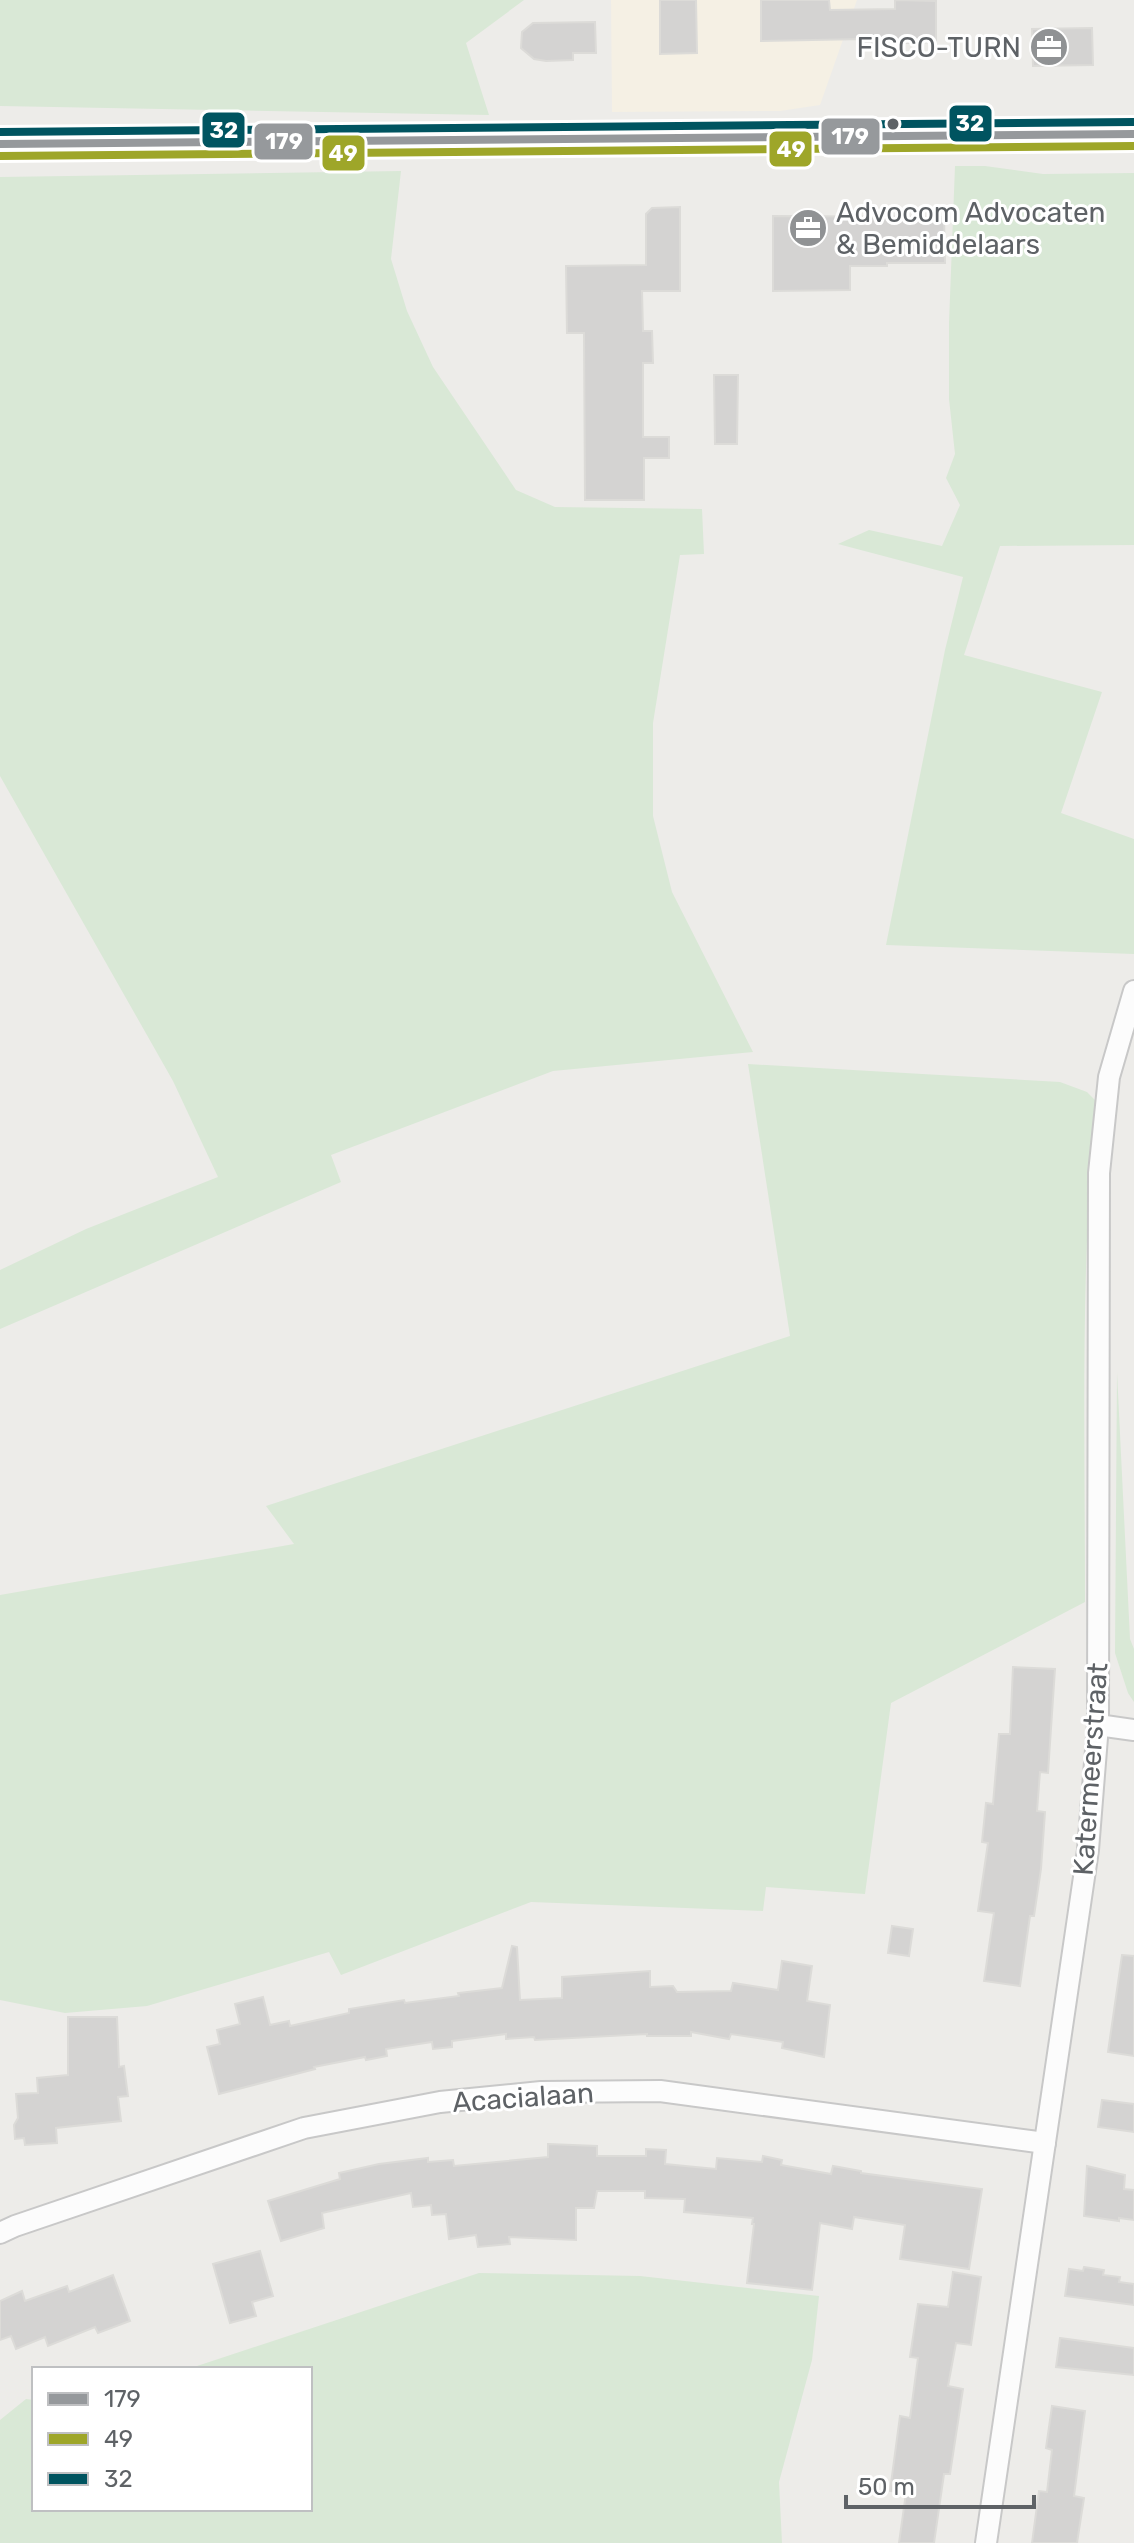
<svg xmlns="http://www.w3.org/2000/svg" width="1134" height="2543" font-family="Rubik,sans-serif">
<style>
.commercial{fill:#f5f0e4}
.green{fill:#d9e8d6}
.building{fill:#d4d3d2;stroke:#dcdbd8;stroke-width:2}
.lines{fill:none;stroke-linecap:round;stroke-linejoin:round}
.minor-casing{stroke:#c8c8c8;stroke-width:24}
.primary-casing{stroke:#d3cab9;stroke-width:36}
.minor{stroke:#fcfcfc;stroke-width:20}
.primary{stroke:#f3f0e9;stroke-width:32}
.bus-1-casing{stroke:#fff;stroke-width:14}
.bus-2-casing{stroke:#fff;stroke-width:14}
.bus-3-casing{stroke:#fff;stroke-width:14}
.bus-1{stroke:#96999c;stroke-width:8}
.bus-2{stroke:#9ea629;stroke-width:8}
.bus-3{stroke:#005460;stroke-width:8}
.bus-dot{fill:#5e6266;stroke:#fff;stroke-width:3}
.labels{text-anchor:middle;stroke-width:6;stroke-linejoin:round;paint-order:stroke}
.poi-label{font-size:28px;fill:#5e6266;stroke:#fff;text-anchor:end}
.street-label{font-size:28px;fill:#5e6266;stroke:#fff}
.line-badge{stroke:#fff;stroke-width:3}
.badge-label{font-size:22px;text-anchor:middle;font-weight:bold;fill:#fff}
</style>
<rect width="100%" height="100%" fill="#edece9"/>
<!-- commercial -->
<polygon class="commercial" points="611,0 857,0 820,105 780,111 612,112"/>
<!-- green -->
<g class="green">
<polygon points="0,0 524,0 466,43 489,115 0,106"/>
<polygon points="955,166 985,166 1043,174 1134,173 1134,545 1000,546 964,655 1102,692 1061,813 1134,839 1134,954 886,945 945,650 963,577 838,544 869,530 942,546 960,505 946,478 955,454 949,399 949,323"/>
<polygon points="401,171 391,259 407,311 433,367 516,490 555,507 702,509 704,554 680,555 653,723 653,816 672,892 753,1052 553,1071 331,1155 341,1182 0,1329 0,1270 86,1229 218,1177 173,1081 0,776 0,177"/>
<path d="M748 1064 1060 1082 1087 1092 1096 1101C1080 1267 1085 1435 1085 1602L891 1703 865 1894 766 1887 763 1911 531 1902 341 1975 329 1952 147 2006 65 2013 0 2000V1595L294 1544 266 1506 790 1336Z"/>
<polygon points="1117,1372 1130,1639 1134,1649 1134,1702 1128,1693 1115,1653"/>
<polygon points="479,2273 640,2276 819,2296 812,2360 779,2482 782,2543 0,2543 0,2420 26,2399 34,2400 34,2509 310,2509 310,2369 188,2369"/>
</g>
<!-- building -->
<g class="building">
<polygon points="660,0 696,0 697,53 660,54"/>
<polygon points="761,0 829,0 830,10 895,9 895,0 936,1 936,42 863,44 863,39 761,41"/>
<polygon points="595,22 596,53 573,53 573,60 546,61 534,59 521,48 522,32 533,23"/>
<polygon points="1092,28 1093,65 1033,66 1032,29"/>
<polygon points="680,207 680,291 642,291 643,331 652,331 653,363 643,363 643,437 669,437 669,458 644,458 644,500 585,500 584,333 567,333 566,266 646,265 646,214 652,208"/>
<polygon points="773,216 944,217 945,263 887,263 887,266 850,266 850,290 773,291"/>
<polygon points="714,375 738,375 737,444 715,444"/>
<polygon points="1013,1667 1055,1669 1048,1773 1040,1772 1037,1811 1045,1812 1041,1869 1034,1916 1030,1916 1020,1986 984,1981 994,1913 978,1911 988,1843 982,1842 986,1803 993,1804 999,1734 1010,1734"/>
<polygon points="892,1926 913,1929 909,1956 888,1953"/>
<polygon points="512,1946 517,1947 520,2000 562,1998 562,1977 650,1971 650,1987 673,1986 677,1992 731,1991 733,1983 778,1990 782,1961 812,1966 807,2001 830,2005 824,2057 782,2048 783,2042 731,2034 729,2039 691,2032 691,2036 647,2036 647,2034 535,2040 534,2037 506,2039 506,2034 452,2041 452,2047 433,2049 432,2042 386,2049 387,2056 366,2060 365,2057 314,2067 315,2069 219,2094 207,2047 220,2044 217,2030 240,2024 235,2004 263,1997 270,2025 289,2021 290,2026 349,2013 349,2009 404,2000 405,2003 459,1996 458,1993 502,1988"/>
<polygon points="1122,1955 1134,1956 1134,2056 1108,2052"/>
<polygon points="68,2017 117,2017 119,2067 124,2066 128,2096 118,2097 121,2121 56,2128 57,2143 25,2145 24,2138 15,2139 14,2125 18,2118 16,2094 38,2093 37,2078 68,2075"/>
<polygon points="1102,2100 1134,2104 1134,2132 1098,2127"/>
<polygon points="548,2144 597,2146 597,2156 646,2156 646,2149 666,2150 665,2164 716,2169 717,2158 762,2162 763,2156 782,2160 781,2165 831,2174 833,2166 861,2171 861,2173 982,2189 969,2269 900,2259 905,2225 854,2217 852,2229 820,2223 812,2290 747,2283 754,2224 752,2224 753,2218 684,2212 685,2199 645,2198 645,2191 597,2191 594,2208 576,2208 576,2240 509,2237 510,2244 478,2247 476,2235 449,2239 446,2214 432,2215 431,2205 413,2207 411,2193 322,2213 324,2228 281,2241 268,2201 340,2179 339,2173 379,2164 428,2158 428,2162 453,2160 454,2166 548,2157"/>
<polygon points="1087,2166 1125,2175 1124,2189 1134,2190 1134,2220 1119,2218 1119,2221 1084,2216"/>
<polygon points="260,2251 273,2296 252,2302 256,2316 230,2323 213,2264"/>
<polygon points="1084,2267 1104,2270 1103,2275 1120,2277 1119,2282 1134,2284 1134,2305 1065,2296 1069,2269 1083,2271"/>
<polygon points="953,2272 981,2277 971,2345 956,2343 948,2386 963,2389 950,2474 944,2474 934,2543 899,2543 906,2493 890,2491 900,2416 910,2418 918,2358 910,2357 918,2304 948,2307"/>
<polygon points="113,2275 130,2321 98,2333 95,2327 48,2346 45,2337 16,2349 11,2336 0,2340 0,2301 22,2291 25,2301 67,2286 69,2292"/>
<polygon points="1060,2338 1134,2348 1134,2375 1056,2367"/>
<polygon points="1052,2406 1085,2411 1074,2496 1084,2498 1077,2543 1032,2543 1039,2491 1047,2492 1052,2450 1046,2448"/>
</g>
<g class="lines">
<!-- minor casing -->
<g class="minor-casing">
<g id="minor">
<polyline points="1098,1725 1134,1730"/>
<polyline points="0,2233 15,2226 304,2128 440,2102 541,2092 660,2091 1045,2143"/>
<polyline points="986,2543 1088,1850 1098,1725 1099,1173 1109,1077 1134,991"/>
</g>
</g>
<!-- primary casing -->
<g class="primary-casing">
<polyline id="primary" points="0,144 1134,134"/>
</g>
<!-- minor -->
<use href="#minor" class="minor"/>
<!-- primary -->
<use href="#primary" class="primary"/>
<!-- bus-1 casing -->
<g class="bus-1-casing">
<polyline id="bus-1" points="0,144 1134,134"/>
</g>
<!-- bus-2 casing -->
<g class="bus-2-casing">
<polyline id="bus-2" points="0,156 1134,146"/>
</g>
<!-- bus-3 casing -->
<g class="bus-3-casing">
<polyline id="bus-3" points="0,132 1134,122"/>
</g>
<!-- bus-1 -->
<use href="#bus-1" class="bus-1"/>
<!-- bus-2 -->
<use href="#bus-2" class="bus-2"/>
<!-- bus-3 -->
<use href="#bus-3" class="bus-3"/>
</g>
<!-- icons -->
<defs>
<g id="office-disc" transform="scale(2)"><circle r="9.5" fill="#909294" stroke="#fff"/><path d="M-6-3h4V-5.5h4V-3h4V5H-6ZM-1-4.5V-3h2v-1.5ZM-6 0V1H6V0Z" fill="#fff"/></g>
</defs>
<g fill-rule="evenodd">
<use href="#office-disc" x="1049" y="47"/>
<use href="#office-disc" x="808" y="228"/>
</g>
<!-- markers -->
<circle class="bus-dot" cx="893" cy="124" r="7"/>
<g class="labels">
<!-- poi labels -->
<g class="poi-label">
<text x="1021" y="57">FISCO-TURN</text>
<text x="836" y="222" text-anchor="start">Advocom Advocaten<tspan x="836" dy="32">&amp; Bemiddelaars</tspan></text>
</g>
<!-- street labels -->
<g class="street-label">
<text transform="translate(1090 1769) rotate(-86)" y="10">Katermeerstraat</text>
<text transform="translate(523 2097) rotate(-4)" y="10">Acacialaan</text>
</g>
</g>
<g class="line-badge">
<rect x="948" y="104" width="45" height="39" rx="8" fill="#005460"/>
<rect x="201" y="111" width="45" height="38" rx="8" fill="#005460"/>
<rect x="820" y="117" width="61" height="39" rx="8" fill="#96999c"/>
<rect x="253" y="122" width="61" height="39" rx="8" fill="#96999c"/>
<rect x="768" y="130" width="45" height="38" rx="8" fill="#9ea629"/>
<rect x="321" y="134" width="45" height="38" rx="8" fill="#9ea629"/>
</g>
<g class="badge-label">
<text x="970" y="131">32</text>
<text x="224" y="138">32</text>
<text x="850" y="144">179</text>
<text x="284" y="149">179</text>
<text x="791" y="157">49</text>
<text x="343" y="161">49</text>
</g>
<!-- legend -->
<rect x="32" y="2367" width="280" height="144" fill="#ffffff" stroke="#bfc0c2" stroke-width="2"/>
<rect x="48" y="2393" width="40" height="12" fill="#96999c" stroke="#bfc0c2" stroke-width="2"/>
<text x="104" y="2407" font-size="24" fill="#5e6266">179</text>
<rect x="48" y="2433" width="40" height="12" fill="#9ea629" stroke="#bfc0c2" stroke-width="2"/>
<text x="104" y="2447" font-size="24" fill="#5e6266">49</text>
<rect x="48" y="2473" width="40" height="12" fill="#005460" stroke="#bfc0c2" stroke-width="2"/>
<text x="104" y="2487" font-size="24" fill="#5e6266">32</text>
<!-- scale -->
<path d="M846 2495v12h188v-12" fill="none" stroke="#5e6266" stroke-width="4"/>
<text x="858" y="2495" font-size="24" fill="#5e6266" stroke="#ffffff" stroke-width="6" paint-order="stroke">50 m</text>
</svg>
